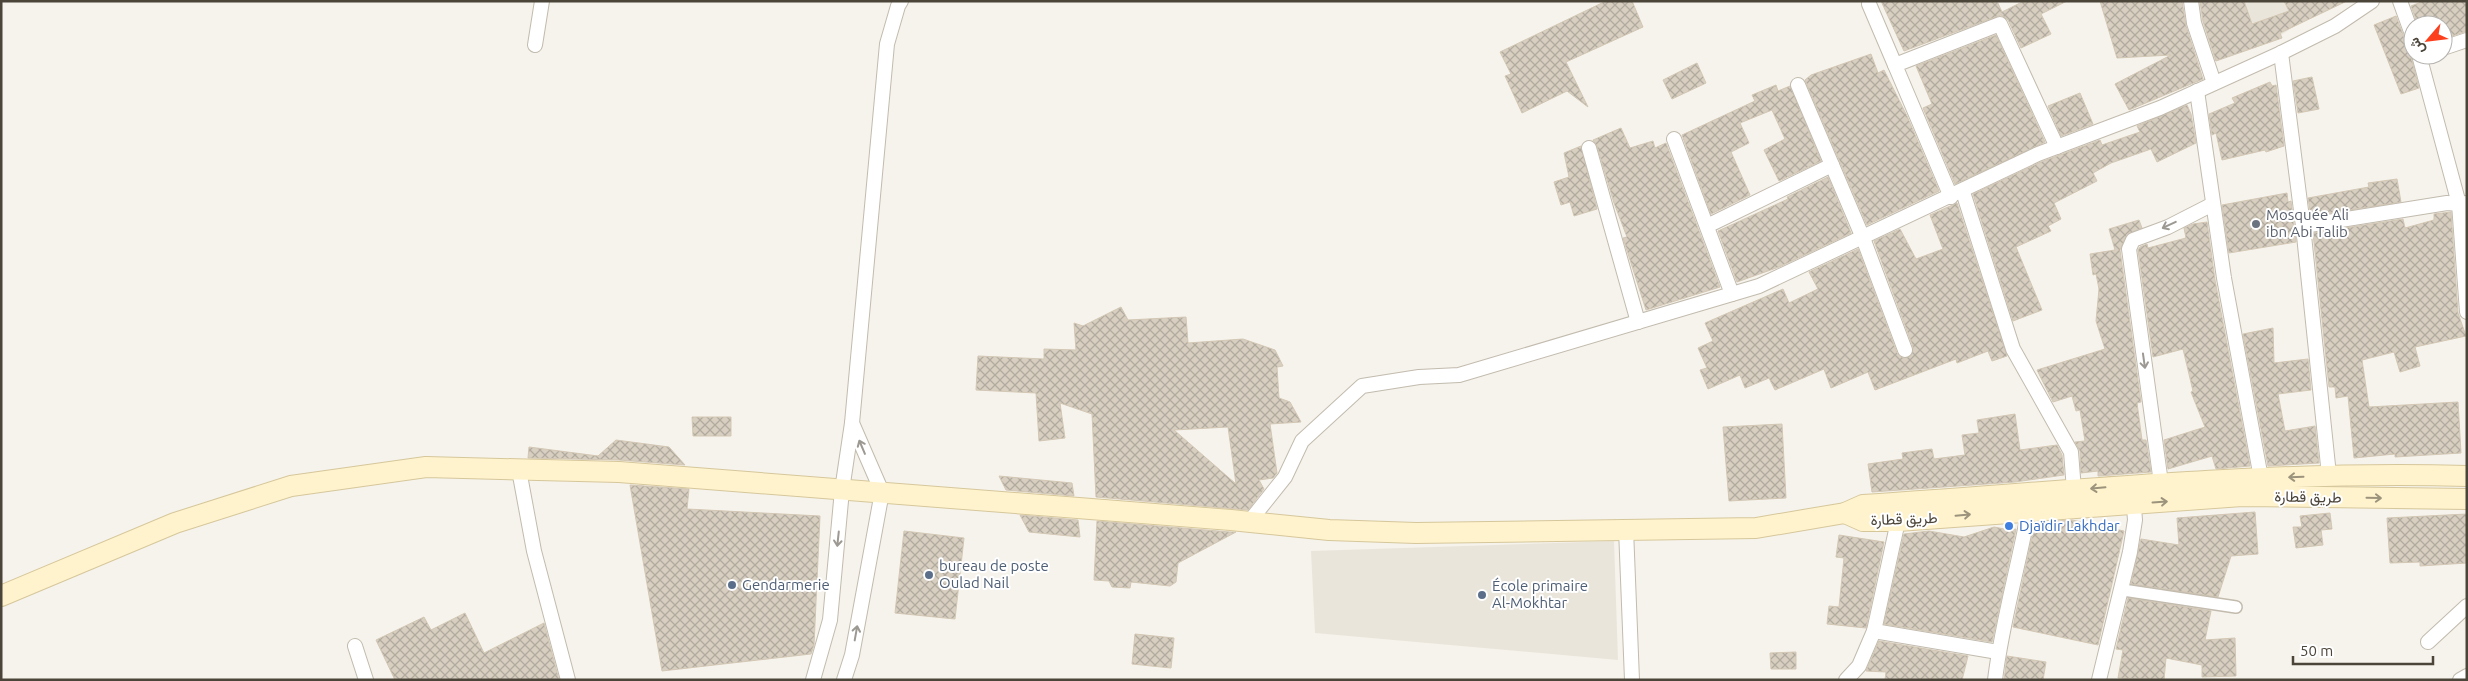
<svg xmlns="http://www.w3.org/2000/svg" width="2468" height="681" font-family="Ubuntu,Vazirmatn,sans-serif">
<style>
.residential{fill:#eae5da}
.building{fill:url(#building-cross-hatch);stroke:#d3c7b4;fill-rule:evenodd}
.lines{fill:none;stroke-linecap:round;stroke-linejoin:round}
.pedestrian-casing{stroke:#c2bbae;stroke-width:14}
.minor-casing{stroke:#c2bbae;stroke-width:16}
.secondary-casing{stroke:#d6c79b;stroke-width:22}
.pedestrian{stroke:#fff;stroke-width:11}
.minor{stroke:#fff;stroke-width:14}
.secondary{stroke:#fff3cd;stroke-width:20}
.oneway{stroke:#9c9892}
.oneway2{stroke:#9c937c}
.worship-dot{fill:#6b7280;stroke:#fff;stroke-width:2}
.shop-dot{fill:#3f7fe0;stroke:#fff;stroke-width:2}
.service-dot{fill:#5c6f8a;stroke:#fff;stroke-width:2}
.labels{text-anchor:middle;stroke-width:4;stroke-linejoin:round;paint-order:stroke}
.worship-label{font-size:15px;fill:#5b616d;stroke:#fff;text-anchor:start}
.street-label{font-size:15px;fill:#4b4439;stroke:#fff}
.shop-label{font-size:15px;fill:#366cbe;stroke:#fff;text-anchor:start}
.service-label{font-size:15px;fill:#4e5e75;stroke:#fff;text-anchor:start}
</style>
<defs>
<pattern id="building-cross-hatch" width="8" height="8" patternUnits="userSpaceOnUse" patternTransform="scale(1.25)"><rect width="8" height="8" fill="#d8cfc1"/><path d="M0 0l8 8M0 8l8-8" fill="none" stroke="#b1aa9e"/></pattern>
</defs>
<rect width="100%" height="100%" fill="#f6f3ec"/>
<!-- residential -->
<g class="residential">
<polygon points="2197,1 2335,1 2276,38 2208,64"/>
<polygon points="1614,541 1618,660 1315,633 1311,551"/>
</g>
<!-- building -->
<g class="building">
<polygon points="1606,1 1632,1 1643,27 1566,62 1588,107 1567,91 1522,113 1505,76 1511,74 1500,52"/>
<polygon points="1881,1 1997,1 2002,12 2024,1 2067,1 2041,14 2051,34 2021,48 2008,20 2001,15 1904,51"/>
<polygon points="2100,1 2182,1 2186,26 2203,79 2129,110 2115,84 2171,55 2117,58"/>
<polygon points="2200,1 2244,1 2252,24 2289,11 2284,1 2347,1 2280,33 2282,38 2216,61 2203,21"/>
<polygon points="2424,1 2467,1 2467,31 2443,39 2443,25 2418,25 2411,6"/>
<polygon points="2396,16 2405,40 2413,46 2411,57 2419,88 2401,94 2374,25"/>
<polygon points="1996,35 2045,142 1955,184 1923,108 1932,104 1916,66"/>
<polygon points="1871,54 1878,73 1884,70 1907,116 1939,191 1867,225 1805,80 1811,75"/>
<polygon points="1697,63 1706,83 1672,99 1663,80"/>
<polygon points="2312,77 2319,109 2298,113 2293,81"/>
<polygon points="2270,82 2272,86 2276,85 2284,146 2266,152 2265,150 2222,160 2216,133 2212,135 2209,114 2235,103 2232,98"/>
<polygon points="1776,85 1778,91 1790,86 1821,161 1779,181 1764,150 1785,139 1772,110 1740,123 1749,143 1731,152 1750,195 1711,214 1682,135 1755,101 1752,95"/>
<polygon points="2080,93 2093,124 2061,136 2048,106"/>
<polygon points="2187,105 2191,114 2196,143 2157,162 2151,149 2111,163 2093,173 2097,181 2054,203 2061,219 2048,226 2051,231 2016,247 2042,310 2013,321 1973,194 2041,162 2100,140 2102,145 2140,132 2137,126"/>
<polygon points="1621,128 1630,148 1653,141 1655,148 1666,143 1720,287 1646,310 1623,238 1627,237 1614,203 1597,146 1593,140"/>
<polygon points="1581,146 1597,209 1574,216 1570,202 1561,205 1554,182 1569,177 1564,153"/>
<polygon points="1828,177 1851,233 1779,267 1737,282 1718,231 1788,199 1787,197"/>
<polygon points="2397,179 2401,202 2311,216 2308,198 2369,187 2368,183"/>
<polygon points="2287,193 2288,202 2291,201 2296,242 2229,253 2222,205"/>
<polygon points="1957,203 2007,356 1992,361 1988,351 1957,363 1956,359 1875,390 1868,372 1831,388 1824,369 1775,390 1769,378 1745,388 1740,375 1708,389 1700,370 1707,368 1698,348 1713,341 1705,323 1783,289 1789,303 1818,289 1809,272 1858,249 1897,353 1903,358 1911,356 1913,347 1874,241 1900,229 1916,259 1943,249 1930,215"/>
<polygon points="2451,212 2458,313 2466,336 2415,347 2420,366 2400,372 2394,352 2362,360 2369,407 2458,402 2461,453 2395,457 2395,454 2354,458 2348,396 2336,398 2335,387 2329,387 2313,233 2403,219 2405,228 2434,220 2434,214"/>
<polygon points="2139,220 2142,228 2127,234 2120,250 2141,402 2137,403 2142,440 2146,440 2151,472 2098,476 2098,471 2081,473 2080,451 2075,442 2085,441 2080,410 2076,411 2072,396 2053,402 2037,370 2105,349 2096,321 2099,289 2096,274 2093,275 2090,254 2115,250 2109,229"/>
<polygon points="2207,222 2215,280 2250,466 2216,469 2212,456 2168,469 2164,440 2205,427 2191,392 2193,391 2183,349 2153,357 2138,250 2140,247 2147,244 2148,248 2186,238 2184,228 2193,224"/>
<path d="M1121 307 1128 320 1186 317 1188 343 1243 339 1275 350 1283 366 1277 367 1279 398 1290 402 1301 422 1270 424 1277 473 1273 478 1259 480 1264 489 1248 510 1096 497 1092 414 1060 403 1065 438 1039 441 1036 393 976 390 978 356 1044 359V349L1076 350 1074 323 1083 326ZM1228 427 1236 484 1174 430Z"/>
<polygon points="2273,328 2274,363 2308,359 2311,390 2278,394 2285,431 2315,426 2319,463 2268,466 2243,334"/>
<polygon points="2015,414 2020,450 2057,445 2062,455 2064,475 2015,482 1872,492 1868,464 1903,459 1902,453 1932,449 1934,459 1965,455 1962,435 1979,433 1977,420"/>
<polygon points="692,417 731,417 731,436 693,436"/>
<polygon points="1782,424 1786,498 1729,501 1723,427"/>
<polygon points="616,440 669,447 685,465 619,460 528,458 529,447 598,456"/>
<polygon points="999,476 1072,483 1074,496 1006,490"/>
<polygon points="630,485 689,489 687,509 820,516 814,645 811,654 662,671"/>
<polygon points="2255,512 2258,554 2231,556 2218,597 2131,584 2141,539 2179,545 2177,518"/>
<polygon points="2330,513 2332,529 2321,530 2323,545 2296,548 2293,527 2302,527 2300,516"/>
<polygon points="2467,514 2467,563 2420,566 2420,562 2390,563 2387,518"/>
<polygon points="1020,515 1078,520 1080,537 1029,532"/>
<polygon points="2072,520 2124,531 2098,645 2013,627 2035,523"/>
<polygon points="1097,521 1230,532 1236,532 1178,563 1176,582 1170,586 1131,582 1130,588 1112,587 1109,581 1094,580"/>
<polygon points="1994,527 2010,530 2016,529 1992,642 1884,624 1904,534 1929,531 1964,537"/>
<polygon points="904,531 964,538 955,619 895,613"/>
<polygon points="1839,535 1884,542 1866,628 1827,624 1829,606 1839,607 1844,558 1836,557"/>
<polygon points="2128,598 2211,611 2205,640 2235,638 2236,676 2202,677 2202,665 2166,658 2164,680 2118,678 2123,650 2116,649"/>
<polygon points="465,613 484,653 544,623 559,680 395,680 376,640 424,617 431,630"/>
<polygon points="1135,634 1174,638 1171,668 1132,664"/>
<polygon points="1879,641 1968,656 1962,680 1885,680 1886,672 1866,671"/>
<polygon points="1796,652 1796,669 1771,669 1770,653"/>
<polygon points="2007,656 2046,662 2043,680 2004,680"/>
</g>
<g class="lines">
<!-- pedestrian casing -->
<g class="pedestrian-casing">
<polyline id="pedestrian" points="2123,590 2236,607"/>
</g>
<!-- minor casing -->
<g class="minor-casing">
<g id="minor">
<polyline points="2191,1 2194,23 2214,83"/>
<polyline points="2400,1 2413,37"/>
<polyline points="1869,4 1895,65"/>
<polyline points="535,45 542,1"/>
<polyline points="2443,48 2467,40"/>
<polyline points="2281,53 2303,226"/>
<polyline points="1798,85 1863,238 1905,350"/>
<polyline points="2197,91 2224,278 2261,478"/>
<polyline points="1674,139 1732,294"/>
<polyline points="1589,148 1638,322"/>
<polyline points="1963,192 2013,349 2071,452 2074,490"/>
<polyline points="1951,197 1895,65 2000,24 2057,147"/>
<polyline points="2467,203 2459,204 2467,312"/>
<polyline points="1707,226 1832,165"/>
<polyline points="852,423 887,44 898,6 901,1"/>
<polyline points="519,470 534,551 568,680"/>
<polyline points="2329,475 2303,226 2447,203 2459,204 2419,55"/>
<polyline points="2161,483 2129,249 2133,240 2168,227 2213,204"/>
<polyline points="1249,522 1285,477 1302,441 1362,386 1419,377 1459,375 1759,286 2038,154 2160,108 2281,53 2335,26 2372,1"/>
<polyline points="1626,529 1632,680"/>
<polyline points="1874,631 1998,652"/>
<polyline points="2428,642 2467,606"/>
<polyline points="355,646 366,680"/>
<polyline points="813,680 830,620 842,490 852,423 882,492 852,655 844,680"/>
<polyline points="1846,680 1859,666 1874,631 1898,521 1896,514"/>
<path d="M1995 680C2002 620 2020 562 2030 503"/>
<polyline points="2099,680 2130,552 2135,520 2133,496"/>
<polyline points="2460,680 2467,676"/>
</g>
</g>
<!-- secondary casing -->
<g class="secondary-casing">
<g id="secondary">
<polyline points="1845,513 1863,521 1898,521 2242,496 2467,499"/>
<path d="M1 596 175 523 291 486 426 467 619 472 1231 520 1329 530 1416 533 1756 528 1845 513 1863 505C2064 492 2265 470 2467 476"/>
</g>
</g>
<!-- pedestrian -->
<use href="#pedestrian" class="pedestrian"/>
<!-- minor -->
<use href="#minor" class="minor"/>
<!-- secondary -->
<use href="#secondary" class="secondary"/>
</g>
<!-- one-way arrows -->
<defs><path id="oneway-shaft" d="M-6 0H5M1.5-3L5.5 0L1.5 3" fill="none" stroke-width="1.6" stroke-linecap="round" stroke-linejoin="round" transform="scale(1.25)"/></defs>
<g class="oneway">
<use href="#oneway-shaft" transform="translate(2169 225) rotate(155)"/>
<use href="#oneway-shaft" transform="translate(2144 361) rotate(82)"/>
<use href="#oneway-shaft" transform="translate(862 447) rotate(-113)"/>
<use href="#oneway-shaft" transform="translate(838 539) rotate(96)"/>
<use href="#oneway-shaft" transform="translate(856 633) rotate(-80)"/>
</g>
<g class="oneway2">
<use href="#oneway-shaft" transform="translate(2296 477) rotate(178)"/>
<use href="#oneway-shaft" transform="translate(2098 488) rotate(175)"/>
<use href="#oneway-shaft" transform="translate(2374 498) rotate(1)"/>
<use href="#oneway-shaft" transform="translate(2160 502) rotate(-4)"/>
<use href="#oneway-shaft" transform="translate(1963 515) rotate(-5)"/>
</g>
<!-- markers -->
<circle class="worship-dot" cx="2256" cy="224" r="5"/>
<circle class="shop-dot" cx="2009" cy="526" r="5"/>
<g class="service-dot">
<circle cx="929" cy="575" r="5"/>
<circle cx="732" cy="585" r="5"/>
<circle cx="1482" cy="595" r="5"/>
</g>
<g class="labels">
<!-- worship labels -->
<g class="worship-label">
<text x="2266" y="220">Mosquée Ali<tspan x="2266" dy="17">ibn Abi Talib</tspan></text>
</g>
<!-- street labels -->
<g class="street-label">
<text transform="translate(2308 497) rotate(1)" y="5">طريق قطارة</text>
<text transform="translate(1904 519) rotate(-2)" y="5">طريق قطارة</text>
</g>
<!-- shop labels -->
<g class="shop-label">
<text x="2019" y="531">Djaïdir Lakhdar</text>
</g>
<!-- service labels -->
<g class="service-label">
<text x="939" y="571">bureau de poste<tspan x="939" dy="17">Oulad Nail</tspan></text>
<text x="742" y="590">Gendarmerie</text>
<text x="1492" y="591">École primaire<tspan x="1492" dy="17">Al-Mokhtar</tspan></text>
</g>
</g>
<!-- border -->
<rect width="2468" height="681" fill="none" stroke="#4b4439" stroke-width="5"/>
<!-- north arrow -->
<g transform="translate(2428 40) rotate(242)"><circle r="24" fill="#ffffff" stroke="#b7b4b0"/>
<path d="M0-4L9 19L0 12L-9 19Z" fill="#fc3f1d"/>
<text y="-8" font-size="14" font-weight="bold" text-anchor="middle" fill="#4b4439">ش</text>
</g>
<!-- scale -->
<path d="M2293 656v8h140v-8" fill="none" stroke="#4b4439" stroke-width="2.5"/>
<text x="2300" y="656" font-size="15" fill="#4b4439" stroke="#ffffff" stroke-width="4" paint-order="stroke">50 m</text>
</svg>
